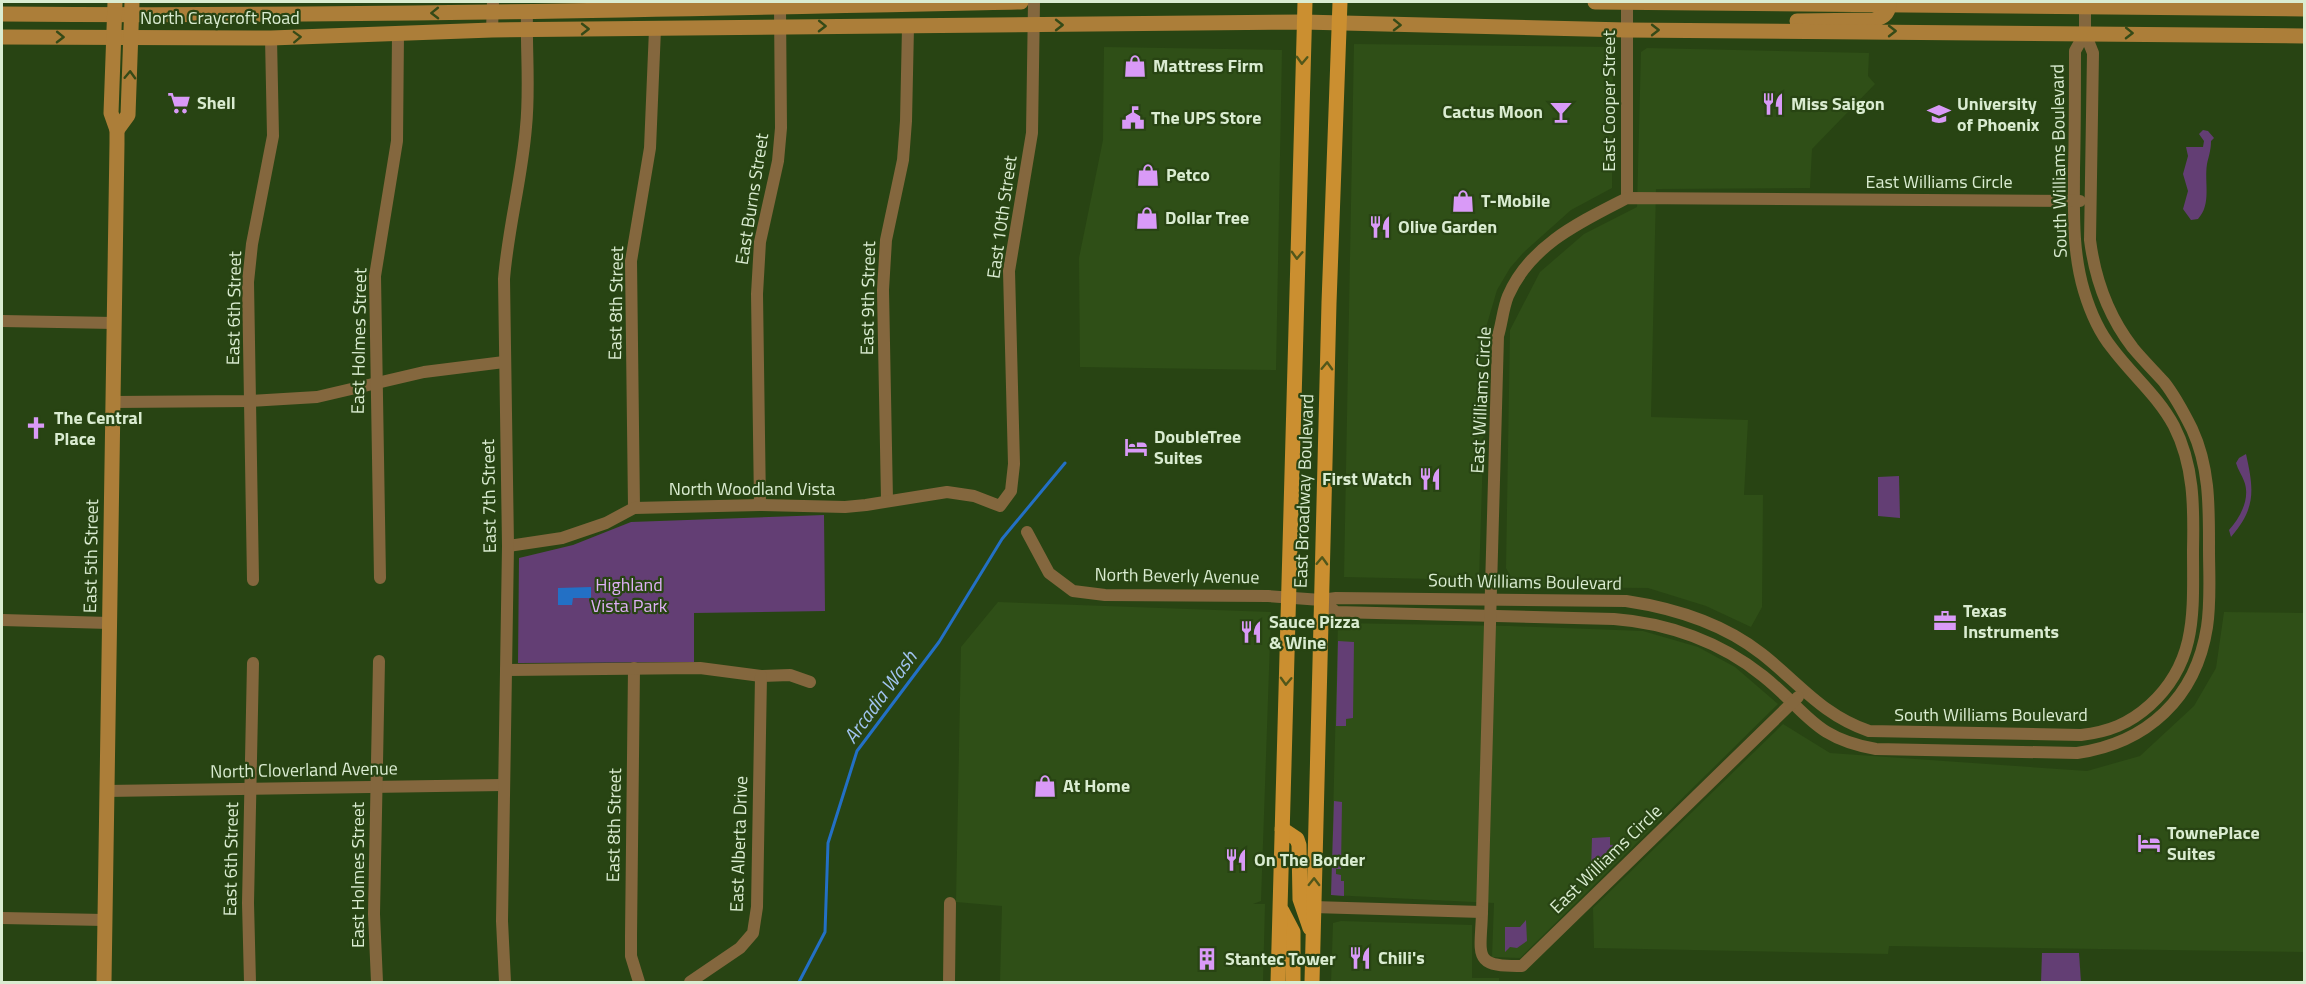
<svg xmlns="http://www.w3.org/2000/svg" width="2306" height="984" font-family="'Titillium Web',sans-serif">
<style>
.built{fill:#2f4f17}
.green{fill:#633e74}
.water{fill:#2370c5}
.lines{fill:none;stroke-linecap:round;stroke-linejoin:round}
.stream{stroke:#2370c5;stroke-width:3}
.street{stroke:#84673e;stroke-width:12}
.secondary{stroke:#ac7e39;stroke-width:15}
.primary{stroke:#cb8f30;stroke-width:15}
.oneway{stroke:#354a17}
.oneway2{stroke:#51571a}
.labels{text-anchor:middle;stroke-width:4.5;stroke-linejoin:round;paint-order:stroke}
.street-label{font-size:18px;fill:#daecd1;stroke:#284413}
.poi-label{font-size:18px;font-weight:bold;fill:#daecd1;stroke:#284413;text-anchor:start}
.park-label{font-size:18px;fill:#dfb0f6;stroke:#284413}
.water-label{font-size:20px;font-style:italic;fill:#a1c4f0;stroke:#284413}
</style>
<rect width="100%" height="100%" fill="#284413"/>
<!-- built -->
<g class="built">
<polygon points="1354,44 1613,47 1612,188 1571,210 1523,253 1510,268 1497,290 1487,324 1479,580 1344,577"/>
<polygon points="1104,47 1282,50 1276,370 1080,367 1079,258 1103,140"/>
<polygon points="1647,48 1869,53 1868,76 1875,84 1812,149 1810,188 1656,189 1651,417 1748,420 1744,495 1763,495 1762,607 1751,627 1706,606 1648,588 1516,587 1506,568 1510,330 1540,272 1584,234 1637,207 1641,52"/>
<polygon points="998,602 1271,612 1261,901 1253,904 1265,904 1263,982 1000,982 1002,906 956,902 961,647"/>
<polygon points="2224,612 2304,613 2304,952 1889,946 1888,954 1594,948 1593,908 1783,724 1830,753 2087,771 2140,756 2194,706 2216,668"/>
<polygon points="1338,623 1509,626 1643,631 1698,647 1735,667 1778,704 1520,958 1492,957 1494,903 1331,895"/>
<polygon points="1341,921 1472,925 1472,978 1499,978 1499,982 1331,982 1333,923"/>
</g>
<!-- green -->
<g class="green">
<path d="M2203 130 2208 131 2214 138 2211 141C2211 150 2209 155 2207 164 2204 182 2212 204 2198 219L2191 220 2183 209 2188 191 2183 174 2188 156 2186 147H2203L2204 141 2199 134Z"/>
<path d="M2246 454C2254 490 2256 508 2231 537L2229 530C2240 518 2251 498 2244 481 2242 475 2238 470 2236 463L2239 458Z"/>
<polygon points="1899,476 1900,518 1878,516 1878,477"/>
<polygon points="824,515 825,611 694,613 694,662 518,663 519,558 573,545 631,522"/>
<polygon points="1338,641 1354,642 1353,718 1346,719 1346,726 1336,726"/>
<polygon points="1334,801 1342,802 1341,869 1336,869 1336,874 1341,875 1341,881 1344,881 1344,896 1331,895"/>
<polygon points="1610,837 1610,845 1624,844 1626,846 1601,871 1591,871 1592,838"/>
<polygon points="1526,920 1527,941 1517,948 1510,947 1505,952 1505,927 1520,927"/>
<polygon points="2042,953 2079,953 2081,982 2041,982"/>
</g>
<!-- water -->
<polygon class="water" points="591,587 591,598 573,598 572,605 558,605 558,588"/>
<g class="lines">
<!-- stream -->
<polyline class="stream" points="799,982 825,932 828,843 857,751 939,642 1002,539 1065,463"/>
<!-- street -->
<g class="street">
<polyline points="1627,3 1627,198"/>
<polyline points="492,30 493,2"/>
<path d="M2085 33 2093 53 2090 240C2095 279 2109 317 2133 348 2143 360 2154 371 2164 382 2175 396 2184 413 2192 429 2210 468 2209 508 2209 549 2209 575 2211 601 2207 627 2196 698 2147 743 2077 753L1876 749C1813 738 1808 712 1763 676 1721 642 1668 623 1614 619L1336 612 1321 600 1336 598 1626 601C1673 608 1724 624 1762 654 1799 683 1822 715 1869 731L2081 735C2108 732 2129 724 2150 705 2198 661 2193 611 2193 550 2194 507 2194 465 2174 426 2158 396 2132 375 2112 348 2099 332 2090 311 2084 291 2072 251 2074 211 2074 169 2075 130 2075 91 2075 51Z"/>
<polyline points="2085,33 2085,2"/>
<polyline points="2,321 114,323"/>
<polyline points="113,402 251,401 317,397 424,372 504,362"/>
<polyline points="887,500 883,290 886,240 903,160 906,121 908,27"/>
<polyline points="760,505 757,294 760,242 778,161 781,128 780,7"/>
<polyline points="634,508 631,261 650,148 655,29"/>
<polyline points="1027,532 1049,573 1073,591 1105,595 1268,596 1321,600"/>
<polyline points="508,546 562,538 606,523 634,508 760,505 845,507 866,505 947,492 974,496 1000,506 1011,491 1014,464 1009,271 1032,133 1034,2"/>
<polyline points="380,578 375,276 397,141 398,34"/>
<polyline points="253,580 248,282 252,244 273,136 271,38"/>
<polyline points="2,620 109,623"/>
<polyline points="634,668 631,936 631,956 639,982"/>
<polyline points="506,670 700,668 761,676 790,675 810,682"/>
<path d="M1798 697 1522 966C1471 967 1481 955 1482 912L1498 336C1502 323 1503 308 1508 296 1530 245 1580 222 1627 198L2080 201"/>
<polyline points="106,791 503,785"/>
<polyline points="1313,907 1482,912"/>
<polyline points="2,918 104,920"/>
<polyline points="250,982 248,903 253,663"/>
<polyline points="377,982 374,914 379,661"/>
<path d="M505 982 502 921 508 546 504 279C508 228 522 178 526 127 530 89 526 50 527 11"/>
<polyline points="690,982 740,948 753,933 757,907 761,676"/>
<polyline points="949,982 950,903"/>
</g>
<!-- secondary -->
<g class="secondary">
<polyline points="1595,2 2304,9"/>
<path d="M2 14C341 17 681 9 1021 2"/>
<path d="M1797 21 1874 20C1882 17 1888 15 1889 5"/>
<polyline points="2,37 271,38 492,30 1303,22 1626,30 2304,36"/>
<polyline points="117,130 128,115 132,2"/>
<polyline points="104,982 117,143 117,130 111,113 115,2"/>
</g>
<!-- primary -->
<g class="primary">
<polyline points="1282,829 1297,839 1299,845 1300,899 1310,928"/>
<polyline points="1282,911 1293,932 1293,982"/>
<polyline points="1278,982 1305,2"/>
<polyline points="1312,982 1329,303 1340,2"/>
</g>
</g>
<!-- one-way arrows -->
<defs><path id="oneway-chevron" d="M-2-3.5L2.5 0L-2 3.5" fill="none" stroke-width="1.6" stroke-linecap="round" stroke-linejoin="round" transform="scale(1.5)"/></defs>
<g class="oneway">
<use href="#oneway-chevron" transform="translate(435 13) rotate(179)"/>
<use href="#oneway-chevron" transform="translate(1059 25)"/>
<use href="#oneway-chevron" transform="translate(1397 25) rotate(1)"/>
<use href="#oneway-chevron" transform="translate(822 26) rotate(1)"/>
<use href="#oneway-chevron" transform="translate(585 29)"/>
<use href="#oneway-chevron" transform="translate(1655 30)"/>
<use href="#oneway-chevron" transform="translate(1892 31)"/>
<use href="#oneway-chevron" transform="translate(2129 33) rotate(1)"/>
<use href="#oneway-chevron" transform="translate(60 37) rotate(1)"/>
<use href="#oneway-chevron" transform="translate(297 37) rotate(-2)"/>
<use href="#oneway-chevron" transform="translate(130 75) rotate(-88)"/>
</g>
<g class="oneway2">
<use href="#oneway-chevron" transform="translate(1302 60) rotate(92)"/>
<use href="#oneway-chevron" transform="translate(1297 255) rotate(92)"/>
<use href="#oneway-chevron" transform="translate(1327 366) rotate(-88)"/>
<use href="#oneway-chevron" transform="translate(1322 561) rotate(-88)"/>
<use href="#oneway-chevron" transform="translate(1286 681) rotate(92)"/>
<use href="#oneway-chevron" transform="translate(1314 882) rotate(-89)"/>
</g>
<!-- icons -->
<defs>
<g id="shop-bare" transform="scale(1.8)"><path d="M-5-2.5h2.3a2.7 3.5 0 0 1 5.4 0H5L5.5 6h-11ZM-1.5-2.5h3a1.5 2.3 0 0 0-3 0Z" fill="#d99af7" stroke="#284413" stroke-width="2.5" paint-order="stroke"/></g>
<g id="supermarket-bare" transform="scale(1.8)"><path d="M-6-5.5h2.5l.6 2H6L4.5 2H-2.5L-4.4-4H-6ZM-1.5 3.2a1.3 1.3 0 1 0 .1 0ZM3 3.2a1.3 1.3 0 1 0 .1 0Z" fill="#d99af7" stroke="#284413" stroke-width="2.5" paint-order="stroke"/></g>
<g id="restaurant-bare" transform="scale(1.8)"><path d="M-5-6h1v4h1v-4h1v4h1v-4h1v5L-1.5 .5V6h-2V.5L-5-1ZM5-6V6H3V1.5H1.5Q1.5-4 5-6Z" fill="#d99af7" stroke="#284413" stroke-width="2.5" paint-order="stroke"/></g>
<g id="bar-bare" transform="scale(1.8)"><path d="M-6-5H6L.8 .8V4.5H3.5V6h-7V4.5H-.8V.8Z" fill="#d99af7" stroke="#284413" stroke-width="2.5" paint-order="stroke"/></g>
<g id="university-bare" transform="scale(1.8)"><path d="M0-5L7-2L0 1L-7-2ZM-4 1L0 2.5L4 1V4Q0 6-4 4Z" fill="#d99af7" stroke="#284413" stroke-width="2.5" paint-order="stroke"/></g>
<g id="civic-bare" transform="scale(1.8)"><path d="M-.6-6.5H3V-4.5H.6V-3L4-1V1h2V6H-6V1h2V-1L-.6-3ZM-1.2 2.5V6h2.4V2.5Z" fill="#d99af7" stroke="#284413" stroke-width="2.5" paint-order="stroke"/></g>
<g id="church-bare" transform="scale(1.8)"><path d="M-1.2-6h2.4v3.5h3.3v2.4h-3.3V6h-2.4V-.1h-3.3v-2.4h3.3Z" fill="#d99af7" stroke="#284413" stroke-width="2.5" paint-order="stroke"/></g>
<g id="hotel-bare" transform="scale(1.8)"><path d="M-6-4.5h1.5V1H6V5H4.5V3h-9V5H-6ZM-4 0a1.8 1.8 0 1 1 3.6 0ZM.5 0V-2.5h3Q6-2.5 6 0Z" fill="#d99af7" stroke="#284413" stroke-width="2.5" paint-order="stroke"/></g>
<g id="office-bare" transform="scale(1.8)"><path d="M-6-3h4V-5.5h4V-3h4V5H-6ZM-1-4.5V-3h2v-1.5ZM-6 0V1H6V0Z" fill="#d99af7" stroke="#284413" stroke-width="2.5" paint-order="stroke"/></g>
<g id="building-bare" transform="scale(1.8)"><path d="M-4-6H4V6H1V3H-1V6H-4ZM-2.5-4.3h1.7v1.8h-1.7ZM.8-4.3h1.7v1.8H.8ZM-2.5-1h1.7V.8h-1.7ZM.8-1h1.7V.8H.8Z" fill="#d99af7" stroke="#284413" stroke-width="2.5" paint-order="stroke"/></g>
</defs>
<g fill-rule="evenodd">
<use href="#shop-bare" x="1135" y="66"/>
<use href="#supermarket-bare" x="179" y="103"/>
<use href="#restaurant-bare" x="1773" y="104"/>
<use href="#bar-bare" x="1561" y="112"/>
<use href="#university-bare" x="1939" y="114"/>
<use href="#civic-bare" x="1133" y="118"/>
<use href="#shop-bare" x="1148" y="175"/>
<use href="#shop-bare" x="1463" y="201"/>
<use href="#shop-bare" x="1147" y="218"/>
<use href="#restaurant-bare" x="1380" y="227"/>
<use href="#church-bare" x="36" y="428"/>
<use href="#hotel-bare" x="1136" y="447"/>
<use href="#restaurant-bare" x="1430" y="479"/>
<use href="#office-bare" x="1945" y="621"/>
<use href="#restaurant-bare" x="1251" y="632"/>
<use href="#shop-bare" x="1045" y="786"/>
<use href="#hotel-bare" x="2149" y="843"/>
<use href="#restaurant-bare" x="1236" y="860"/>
<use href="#restaurant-bare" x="1360" y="958"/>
<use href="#building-bare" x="1207" y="959"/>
</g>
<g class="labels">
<!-- street labels -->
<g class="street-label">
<text x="220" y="24">North Craycroft Road</text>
<text transform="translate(1609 101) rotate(-90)" y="6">East Cooper Street</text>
<text transform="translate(2059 161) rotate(-91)" y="6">South Williams Boulevard</text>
<text x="1939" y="188">East Williams Circle</text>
<text transform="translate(752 199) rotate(-81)" y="6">East Burns Street</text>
<text transform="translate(1002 217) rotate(-82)" y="6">East 10th Street</text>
<text transform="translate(868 298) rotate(-89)" y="6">East 9th Street</text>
<text transform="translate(616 303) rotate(-89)" y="6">East 8th Street</text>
<text transform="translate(234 308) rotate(-89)" y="6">East 6th Street</text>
<text transform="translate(359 341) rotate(-89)" y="6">East Holmes Street</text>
<text transform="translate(1481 400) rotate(-87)" y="6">East Williams Circle</text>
<text x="752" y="495">North Woodland Vista</text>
<text transform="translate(1304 491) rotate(-88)" y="6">East Broadway Boulevard</text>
<text transform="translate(489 496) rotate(-91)" y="6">East 7th Street</text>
<text transform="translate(91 556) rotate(-89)" y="6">East 5th Street</text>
<text transform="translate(1177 576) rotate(1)" y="6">North Beverly Avenue</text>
<text transform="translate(1525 582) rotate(1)" y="6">South Williams Boulevard</text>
<text x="1991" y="721">South Williams Boulevard</text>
<text transform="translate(304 770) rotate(-1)" y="6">North Cloverland Avenue</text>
<text transform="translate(614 825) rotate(-89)" y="6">East 8th Street</text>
<text transform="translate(739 844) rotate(-88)" y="6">East Alberta Drive</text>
<text transform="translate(231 859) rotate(-89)" y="6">East 6th Street</text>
<text transform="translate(1606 859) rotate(-44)" y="6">East Williams Circle</text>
<text transform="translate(358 875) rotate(-90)" y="6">East Holmes Street</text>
</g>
<!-- poi labels -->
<g class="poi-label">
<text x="1153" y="72">Mattress Firm</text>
<text x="197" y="109">Shell</text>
<text x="1791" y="110">Miss Saigon</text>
<text x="1957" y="110">University<tspan x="1957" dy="21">of Phoenix</tspan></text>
<text x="1543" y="118" text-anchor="end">Cactus Moon</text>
<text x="1151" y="124">The UPS Store</text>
<text x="1166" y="181">Petco</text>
<text x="1481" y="207">T-Mobile</text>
<text x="1165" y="224">Dollar Tree</text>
<text x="1398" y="233">Olive Garden</text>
<text x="54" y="424">The Central<tspan x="54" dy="21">Place</tspan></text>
<text x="1154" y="443">DoubleTree<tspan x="1154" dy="21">Suites</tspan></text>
<text x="1412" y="485" text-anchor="end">First Watch</text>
<text x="1963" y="617">Texas<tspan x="1963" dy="21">Instruments</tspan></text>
<text x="1269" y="628">Sauce Pizza<tspan x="1269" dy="21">&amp; Wine</tspan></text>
<text x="1063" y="792">At Home</text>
<text x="2167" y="839">TownePlace<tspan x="2167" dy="21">Suites</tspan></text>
<text x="1254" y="866">On The Border</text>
<text x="1378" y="964">Chili's</text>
<text x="1225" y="965">Stantec Tower</text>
</g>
<!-- park labels -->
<g class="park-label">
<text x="629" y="591">Highland<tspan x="629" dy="21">Vista Park</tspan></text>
</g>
<!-- water labels -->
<g class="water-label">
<text transform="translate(880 697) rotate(-54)" y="7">Arcadia Wash</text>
</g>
</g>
<!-- border -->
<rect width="2306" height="984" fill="none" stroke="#daecd1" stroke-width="6"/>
</svg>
